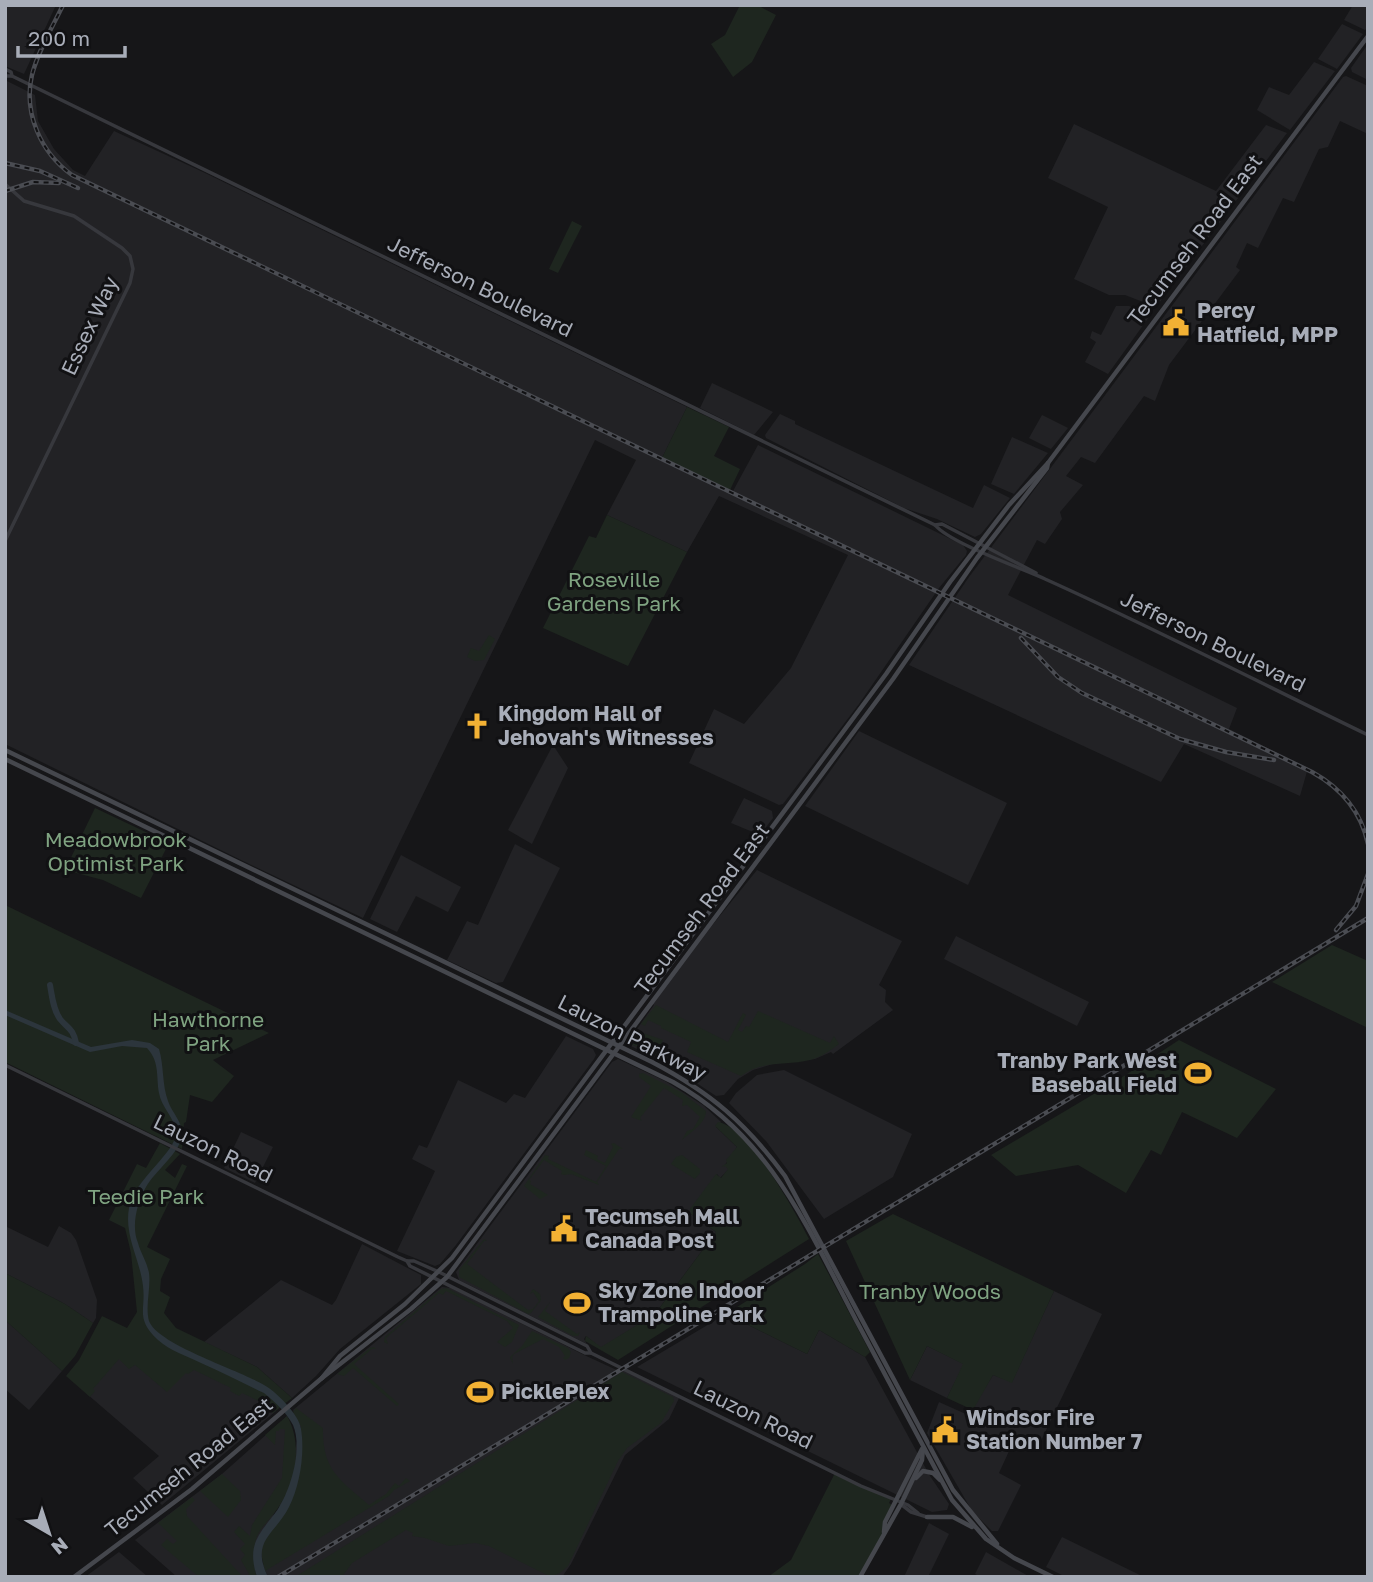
<svg xmlns="http://www.w3.org/2000/svg" width="1373" height="1582" font-family="'Golos Text',sans-serif">
<style>
.built{fill:#222225}
.green{fill:#1e261f}
.water{fill:#2c353c}
.lines{fill:none;stroke-linecap:round;stroke-linejoin:round}
.river{stroke:#2c353c;stroke-width:6}
.tertiary{stroke:#37383d;stroke-width:3.5}
.secondary{stroke:#45474d;stroke-width:4.5}
.rail-casing{stroke:#4a4c52;stroke-width:4.5}
.rail{stroke:#111113;stroke-width:2;stroke-dasharray:5;stroke-linecap:butt}
.labels{text-anchor:middle;stroke-width:6;stroke-linejoin:round;paint-order:stroke}
.street-label{font-size:21px;fill:#a8adb8;stroke:#111113}
.poi-label{font-size:21px;font-weight:bold;fill:#a8adb8;stroke:#111113;text-anchor:start}
.park-label{font-size:21px;fill:#7fa381;stroke:#111113}
</style>
<rect width="100%" height="100%" fill="#161618"/>
<!-- built -->
<g class="built">
<polygon points="5,5 56,5 24,74 5,66"/>
<polygon points="1353,5 1368,5 1368,27 1365,30 1344,20"/>
<polygon points="1342,24 1363,34 1337,69 1318,59"/>
<polygon points="1368,44 1368,80 1352,72 1351,68"/>
<polygon points="1314,62 1335,71 1290,130 1257,110 1269,87 1289,95"/>
<polygon points="1346,76 1368,86 1368,134 1340,121 1328,147 1319,149 1294,202 1283,198 1258,248 1247,243 1236,267 1240,270 1169,365 1155,401 1144,396 1095,463 1081,457 1066,476 1083,485 1060,512 1062,519 1045,544 1037,540 1008,595 1237,708 1229,729 1308,768 1300,796 1184,744 1161,782 909,665 969,577 1343,77"/>
<polygon points="5,80 35,95 38,121 54,149 73,170 85,176 114,131 203,172 687,407 662,458 733,491 758,445 963,545 967,551 966,555 939,588 859,704 783,804 779,805 689,763 714,709 744,724 791,668 848,555 719,496 687,552 607,515 636,460 595,440 363,918 241,860 5,744"/>
<polygon points="1074,124 1216,191 1266,125 1287,133 1156,307 1125,295 1109,295 1074,279 1108,207 1048,178"/>
<polygon points="1116,306 1129,306 1147,313 1149,317 1108,374 1085,362 1096,342 1090,338 1092,331 1101,335"/>
<polygon points="712,383 761,406 773,412 754,435 700,408"/>
<polygon points="780,414 795,421 795,424 973,508 984,485 1010,498 981,534 975,537 937,519 904,508 766,438 765,435"/>
<polygon points="1042,415 1068,428 1051,449 1029,438"/>
<polygon points="1012,437 1048,453 1014,494 991,484"/>
<polygon points="859,731 1007,803 968,885 805,806"/>
<polygon points="553,745 568,768 532,844 508,830"/>
<polygon points="744,798 772,811 773,818 760,835 731,823"/>
<polygon points="515,844 560,868 503,982 496,983 447,960 467,921 478,925"/>
<polygon points="401,855 461,887 448,912 416,896 397,932 370,919"/>
<polygon points="757,870 902,941 879,985 886,990 885,1002 893,1010 833,1054 831,1052 815,1059 773,1064 753,1070 738,1079 724,1095 716,1096 677,1070 631,1046 630,1039 654,1005 650,1002"/>
<polygon points="956,936 1089,1002 1077,1026 944,959"/>
<polygon points="566,1036 593,1049 596,1055 594,1059 456,1245 440,1264 435,1266 397,1251 435,1171 412,1159 419,1145 427,1148 458,1080 506,1103 514,1094 525,1098"/>
<polygon points="618,1059 665,1081 703,1105 721,1122 716,1127 737,1147 725,1165 729,1169 720,1178 717,1174 691,1214 716,1232 655,1314 601,1348 586,1336 584,1339 587,1344 459,1280 456,1272 612,1062"/>
<polygon points="784,1070 912,1134 893,1177 824,1219 766,1141 729,1103 736,1093 757,1075"/>
<polygon points="241,1132 273,1147 255,1183 224,1168"/>
<polygon points="5,1226 48,1247 59,1226 71,1233 76,1240 97,1300 96,1318 93,1323 65,1304 5,1273"/>
<polygon points="362,1244 421,1275 421,1284 340,1349 316,1376 292,1398 257,1367 204,1342 281,1280 332,1305 336,1300"/>
<polygon points="442,1287 451,1288 582,1354 621,1372 625,1369 680,1396 669,1419 625,1455 571,1564 562,1577 265,1577 267,1575 263,1566 301,1427 293,1410"/>
<polygon points="1054,1291 1102,1314 1037,1449 1015,1438 999,1473 1021,1485 998,1531 992,1531 972,1511 927,1433 939,1402 968,1415 993,1375 1012,1382"/>
<polygon points="726,1314 807,1354 819,1330 865,1357 930,1476 949,1504 947,1510 932,1512 637,1367"/>
<polygon points="5,1320 62,1371 29,1410 5,1389"/>
<polygon points="131,1338 267,1404 276,1411 162,1505 133,1478 159,1456 87,1394 129,1345"/>
<polygon points="927,1346 964,1364 947,1398 910,1380"/>
<polygon points="287,1416 296,1452 254,1569 257,1577 177,1577 135,1540 222,1474"/>
<polygon points="929,1523 949,1534 928,1577 904,1577"/>
<polygon points="1062,1537 1144,1577 1066,1577 1046,1567"/>
<polygon points="119,1552 148,1577 85,1577"/>
<polygon points="986,1552 1030,1577 981,1577 975,1574"/>
</g>
<!-- green -->
<g class="green">
<polygon points="740,5 757,5 776,15 752,62 733,77 711,44 725,35"/>
<polygon points="572,221 582,226 558,273 549,269"/>
<polygon points="687,407 729,427 714,456 740,469 730,490 662,458"/>
<polygon points="607,515 687,552 628,666 543,628 589,536 596,538"/>
<polygon points="489,635 495,639 484,660 475,661 467,657 471,648 479,651"/>
<polygon points="95,808 169,843 141,898 103,880 65,870"/>
<polygon points="5,905 269,1033 213,1060 234,1076 212,1102 190,1095 186,1122 184,1123 182,1149 5,1062"/>
<polygon points="1332,945 1368,961 1368,1028 1272,982"/>
<path d="M656 1005 728 1042 743 1013 746 1015 738 1030 742 1032 746 1026 749 1027 758 1011 830 1043 834 1036 839 1044C830 1051 821 1057 810 1060 786 1066 762 1060 741 1076L687 1052 691 1042 661 1028V1026L648 1020 645 1026 641 1024Z"/>
<polygon points="638,1029 640,1032 663,1040 656,1056 631,1044 631,1039"/>
<polygon points="1179,1040 1276,1089 1237,1138 1182,1112 1161,1155 1151,1150 1126,1193 1078,1165 1016,1176 991,1155 1124,1076"/>
<path d="M643 1073 681 1092 706 1111C706 1123 691 1132 682 1140L687 1131 693 1129 700 1117 687 1105 682 1106 683 1100 664 1088 640 1118 642 1121 631 1117 651 1086 639 1077V1074Z"/>
<path d="M718 1122C748 1126 796 1213 809 1239L618 1360 585 1341 586 1336 601 1347 655 1314 716 1232 691 1214 690 1209 716 1174 721 1178 728 1169 725 1166 721 1167 727 1163 726 1160 737 1147 715 1126Z"/>
<polygon points="160,1143 180,1154 165,1170 175,1178 182,1164 187,1166 147,1247 170,1259 161,1279 160,1291 170,1297 164,1313 176,1328 257,1367 292,1398 273,1413 268,1410 269,1406 242,1393 239,1396 230,1391 231,1388 194,1370 188,1374 186,1373 167,1392 135,1365 129,1369 119,1359 93,1389 95,1391 90,1397 66,1376 79,1360 102,1316 127,1328 137,1312 131,1253 125,1228 109,1220 137,1164 146,1168"/>
<polygon points="614,1143 623,1149 619,1149 597,1182 599,1185 571,1174 564,1175 561,1174 562,1171 544,1160 529,1180 531,1181 530,1184 548,1195 540,1199 524,1186 545,1155 549,1156 548,1159 596,1182 606,1166 584,1155 586,1150 598,1156 597,1159 605,1163 613,1147 611,1144"/>
<polygon points="682,1155 700,1169 700,1173 695,1179 671,1164 676,1157"/>
<polygon points="893,1214 1054,1291 1012,1383 993,1375 973,1410 947,1398 963,1364 927,1346 910,1380 846,1241"/>
<polygon points="484,1239 487,1241 484,1241 467,1264 528,1310 533,1309 539,1301 533,1292 530,1294 533,1289 540,1294 541,1300 531,1313 528,1314 459,1277 459,1270"/>
<polygon points="818,1254 870,1352 865,1357 819,1330 807,1354 726,1314 805,1264"/>
<polygon points="5,1273 65,1304 93,1323 75,1356 62,1371 5,1320"/>
<polygon points="447,1288 519,1325 512,1342 505,1347 497,1342 513,1328 507,1321 446,1291 443,1295 439,1293 386,1338 388,1344 384,1342 385,1337 441,1289"/>
<polygon points="550,1302 545,1311 577,1334 580,1332 578,1336 573,1336 538,1317"/>
<polygon points="532,1331 568,1348 571,1352 569,1358 565,1360 563,1358 565,1356 559,1347 543,1339 514,1354 512,1357 513,1364 510,1357 522,1346"/>
<polygon points="374,1347 376,1349 372,1349 354,1364 399,1404 397,1406 353,1368 344,1376 337,1374 370,1348"/>
<path d="M622 1372 673 1397 674 1401 661 1423 627 1448 618 1461 568 1566C562 1572 556 1577 547 1575L489 1546 475 1543 449 1546 425 1538 412 1536 413 1533 406 1530 352 1563 342 1577H295Z"/>
<path d="M296 1408 323 1428C322 1470 340 1480 369 1505L386 1494 395 1483 399 1486 406 1478 410 1481 394 1490 389 1496 265 1571 261 1554 263 1540 288 1508 301 1427 293 1412Z"/>
<path d="M287 1416C303 1443 296 1483 278 1508 272 1517 263 1525 258 1534 253 1544 253 1566 257 1577H246L249 1574 241 1560 245 1555 240 1549 245 1544 234 1532 239 1526 250 1536 252 1525 282 1478 285 1429H279V1431H276L275 1445 265 1435Z"/>
<polygon points="835,1473 891,1499 889,1503 893,1506 885,1522 884,1534 860,1577 768,1577 791,1560"/>
<polygon points="222,1474 240,1491 241,1500 228,1517 200,1491"/>
<polygon points="192,1497 195,1500 186,1509 187,1516 243,1577 199,1577 161,1545 167,1539 173,1544 177,1541 158,1523"/>
</g>
<!-- water -->
<path class="water" d="M5 1010 91 1047 132 1040 150 1043 159 1049C164 1065 162 1085 168 1101 172 1113 183 1122 182 1135 181 1152 154 1172 146 1187 137 1203 131 1226 138 1243 141 1254 147 1262 149 1273 151 1288 145 1306 149 1321 158 1345 240 1370 264 1385 273 1390 281 1398 288 1406 293 1412 300 1421 301 1429 305 1453 300 1485 289 1507 275 1535 250 1540 268 1577H257C246 1543 260 1534 278 1509 291 1489 303 1448 293 1425 286 1412 275 1402 264 1393 243 1383 222 1372 201 1363 187 1356 170 1351 158 1340 135 1318 146 1311 143 1286 140 1259 124 1236 129 1208 134 1179 177 1152 176 1132 175 1118 161 1107 159 1093 156 1076 160 1062 147 1048L122 1046 90 1052 5 1015Z"/>
<g class="lines">
<!-- river -->
<path class="river" d="M50 985C52 996 53 1009 60 1019 68 1029 73 1028 76 1043"/>
<!-- tertiary -->
<g class="tertiary">
<path d="M5 69 11 72 12 76 935 525C950 543 1021 568 1045 579 1154 628 1260 683 1368 735"/>
<polyline points="5,76 12,76"/>
<polyline points="5,184 24,201 74,216 122,248 130,256 133,269 130,283 5,541"/>
<polyline points="935,525 942,524 1036,573"/>
<polyline points="5,1065 398,1257 407,1261 410,1266 585,1353 591,1353 861,1486 908,1505 918,1513"/>
<polyline points="407,1261 414,1261 439,1272 587,1346 591,1353"/>
<polyline points="902,1505 911,1512 927,1517"/>
</g>
<!-- secondary -->
<g class="secondary">
<path d="M5 750 652 1062C711 1093 745 1122 785 1176L953 1490 997 1544"/>
<path d="M5 759 673 1082C771 1137 807 1227 857 1322 889 1382 921 1441 952 1500L986 1539 1014 1558 1053 1577"/>
<polyline points="322,1378 340,1356 405,1304 452,1258 886,674 950,582 1009,505 1048,463 1368,36"/>
<polyline points="916,1478 923,1471 933,1473 940,1480"/>
<polyline points="927,1517 953,1517 972,1527"/>
<polyline points="884,1532 885,1522 922,1449"/>
<polyline points="74,1577 192,1489 322,1378 411,1309 447,1277 893,679 977,558 1047,468 1048,463"/>
<polyline points="860,1577 901,1504 922,1460 923,1448"/>
</g>
<!-- rail casing -->
<g class="rail-casing">
<g id="rail">
<path d="M63 5C52 28 38 51 32 75 23 113 41 153 72 175L1312 772C1341 788 1361 811 1368 844"/>
<polyline points="5,163 40,171 78,188"/>
<polyline points="5,191 33,182 59,183"/>
<polyline points="1021,638 1058,677 1082,693 1180,739 1226,752 1274,760"/>
<polyline points="1336,930 1356,906 1368,874"/>
<polyline points="278,1577 1368,918"/>
</g>
</g>
<!-- rail -->
<use href="#rail" class="rail"/>
</g>
<!-- icons -->
<defs>
<g id="civic-bare" transform="scale(2.1)"><path d="M-.6-6.5H3V-4.5H.6V-3L4-1V1h2V6H-6V1h2V-1L-.6-3ZM-1.2 2.5V6h2.4V2.5Z" fill="#f2b134" stroke="#111113" stroke-width="2.5" paint-order="stroke"/></g>
<g id="church-bare" transform="scale(2.1)"><path d="M-1.2-6h2.4v3.5h3.3v2.4h-3.3V6h-2.4V-.1h-3.3v-2.4h3.3Z" fill="#f2b134" stroke="#111113" stroke-width="2.5" paint-order="stroke"/></g>
<g id="stadium-bare" transform="scale(2.1)"><path d="M0-5a6.5 5 0 1 0 0 10a6.5 5 0 1 0 0-10ZM-3.5-1.8h7v3.6h-7Z" fill="#f2b134" stroke="#111113" stroke-width="2.5" paint-order="stroke"/></g>
</defs>
<g fill-rule="evenodd">
<use href="#civic-bare" x="1176" y="323"/>
<use href="#church-bare" x="477" y="726"/>
<use href="#stadium-bare" x="1198" y="1073"/>
<use href="#civic-bare" x="564" y="1229"/>
<use href="#stadium-bare" x="577" y="1303"/>
<use href="#stadium-bare" x="480" y="1392"/>
<use href="#civic-bare" x="945" y="1430"/>
</g>
<g class="labels">
<!-- street labels -->
<g class="street-label">
<text transform="translate(1195 240) rotate(-53)" y="7">Tecumseh Road East</text>
<text transform="translate(480 287) rotate(26)" y="7">Jefferson Boulevard</text>
<text transform="translate(90 326) rotate(-65)" y="7">Essex Way</text>
<text transform="translate(1213 642) rotate(26)" y="7">Jefferson Boulevard</text>
<text transform="translate(702 909) rotate(-53)" y="7">Tecumseh Road East</text>
<text transform="translate(632 1038) rotate(27)" y="7">Lauzon Parkway</text>
<text transform="translate(213 1149) rotate(26)" y="7">Lauzon Road</text>
<text transform="translate(753 1415) rotate(26)" y="7">Lauzon Road</text>
<text transform="translate(189 1467) rotate(-39)" y="7">Tecumseh Road East</text>
</g>
<!-- poi labels -->
<g class="poi-label">
<text x="1197" y="318">Percy<tspan x="1197" dy="24">Hatfield, MPP</tspan></text>
<text x="498" y="721">Kingdom Hall of<tspan x="498" dy="24">Jehovah's Witnesses</tspan></text>
<text x="1177" y="1068" text-anchor="end">Tranby Park West<tspan x="1177" dy="24">Baseball Field</tspan></text>
<text x="585" y="1224">Tecumseh Mall<tspan x="585" dy="24">Canada Post</tspan></text>
<text x="598" y="1298">Sky Zone Indoor<tspan x="598" dy="24">Trampoline Park</tspan></text>
<text x="501" y="1399">PicklePlex</text>
<text x="966" y="1425">Windsor Fire<tspan x="966" dy="24">Station Number 7</tspan></text>
</g>
<!-- park labels -->
<g class="park-label">
<text x="614" y="587">Roseville<tspan x="614" dy="24">Gardens Park</tspan></text>
<text x="116" y="847">Meadowbrook<tspan x="116" dy="24">Optimist Park</tspan></text>
<text x="208" y="1027">Hawthorne<tspan x="208" dy="24">Park</tspan></text>
<text x="146" y="1204">Teedie Park</text>
<text x="930" y="1299">Tranby Woods</text>
</g>
</g>
<!-- border -->
<rect width="1373" height="1582" fill="none" stroke="#a8adb8" stroke-width="14"/>
<!-- north arrow -->
<g transform="translate(49 1533) rotate(141)" stroke="#111113" stroke-width="5" paint-order="stroke">
<path d="M0-5L12 26L0 18L-12 26Z" fill="#a8adb8"/>
<text y="-10" font-size="19" font-weight="bold" text-anchor="middle" fill="#a8adb8">N</text>
</g>
<!-- scale -->
<path d="M18 46v10h107v-10" fill="none" stroke="#a8adb8" stroke-width="3.5"/>
<text x="28" y="46" font-size="21" fill="#a8adb8" stroke="#111113" stroke-width="5" paint-order="stroke">200 m</text>
</svg>
